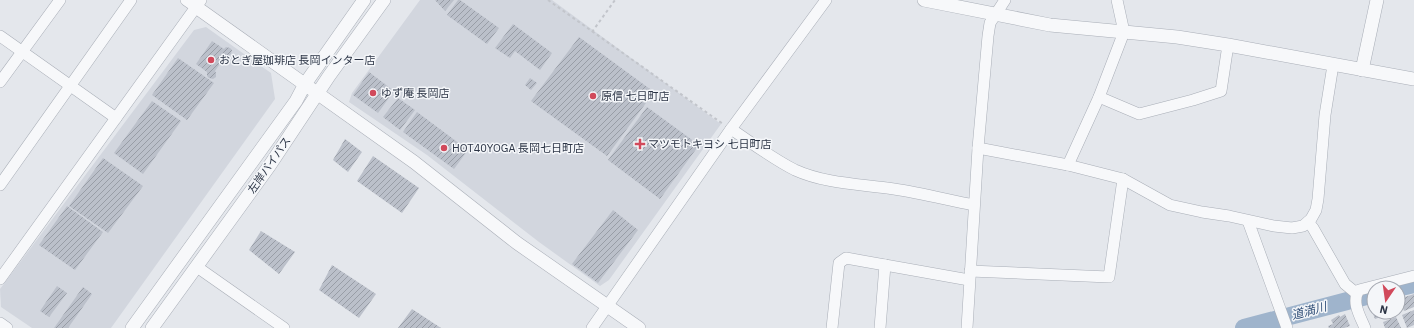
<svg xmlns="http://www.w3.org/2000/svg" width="1414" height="328" font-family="'IBM Plex Sans','Noto Sans JP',sans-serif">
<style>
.built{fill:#d2d6de}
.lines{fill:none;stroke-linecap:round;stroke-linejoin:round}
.river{stroke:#9fb4cc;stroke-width:18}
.building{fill:url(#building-hatch)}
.minor-casing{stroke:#a9aeb7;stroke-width:12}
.tertiary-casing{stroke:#a9aeb7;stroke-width:14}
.path{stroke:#c2c5cb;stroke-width:2;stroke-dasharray:3 3;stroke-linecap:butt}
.minor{stroke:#f7f8fa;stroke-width:11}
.tertiary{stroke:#f7f8fa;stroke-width:13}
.poi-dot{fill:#d1495b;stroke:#f4f6f9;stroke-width:1.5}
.labels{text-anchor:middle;stroke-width:3;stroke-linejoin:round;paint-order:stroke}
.poi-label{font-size:11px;fill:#2b3445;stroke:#f4f6f9;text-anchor:start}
.street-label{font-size:11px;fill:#2b3445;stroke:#f4f6f9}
.water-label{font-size:12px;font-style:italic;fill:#34527a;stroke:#f4f6f9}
</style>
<defs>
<pattern id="building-hatch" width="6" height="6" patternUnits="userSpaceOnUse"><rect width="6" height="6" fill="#bbc0ca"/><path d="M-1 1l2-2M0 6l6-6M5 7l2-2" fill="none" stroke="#989da6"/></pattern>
</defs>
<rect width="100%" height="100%" fill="#e4e7ec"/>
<!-- built -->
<g class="built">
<polygon points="420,0 552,0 721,124 609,280 600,286 539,242 427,155 349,102 352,93"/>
<polygon points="206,27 271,73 275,99 111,328 32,328 1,307 0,289 194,30"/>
</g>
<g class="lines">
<!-- river -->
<g class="river">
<polyline points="1397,288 1414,284"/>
<polyline points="1244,328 1374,294"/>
</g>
</g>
<!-- building -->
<g class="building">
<polygon points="435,0 454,0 445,11"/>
<polygon points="458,0 460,0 499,28 487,44 447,15"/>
<polygon points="513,24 552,53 540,70 515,51 510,58 495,48"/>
<polygon points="579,37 654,92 607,156 531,101"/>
<polygon points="212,41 224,49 226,47 230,48 232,50 231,54 229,56 226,55 215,71 216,73 216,77 213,79 209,78 207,76 207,72 196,64"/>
<polygon points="178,58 214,83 187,120 152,95"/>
<polygon points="369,72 394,91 378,113 353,95"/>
<polygon points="530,78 537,83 531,90 525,85"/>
<polygon points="398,98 415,110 400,130 383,117"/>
<polygon points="152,101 181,121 143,174 114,153"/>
<polygon points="647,107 699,145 660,199 608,160"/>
<polygon points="417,112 468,150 454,169 403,132"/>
<polygon points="345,139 362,152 348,172 333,160"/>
<polygon points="373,156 419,188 402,213 357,181"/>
<polygon points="103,158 143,186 108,233 69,206"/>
<polygon points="67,206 103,232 75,270 39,245"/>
<polygon points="613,210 638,230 598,283 572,264"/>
<polygon points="261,231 295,252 279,274 249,250"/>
<polygon points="332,265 376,294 359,318 319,290"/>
<polygon points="57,286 67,293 49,317 40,311"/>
<polygon points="83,287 92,294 68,328 54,328"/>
<polygon points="1414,294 1414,307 1404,311 1400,301 1405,299 1405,297"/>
<polygon points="412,309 441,328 398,328"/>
<polygon points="1374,310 1374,312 1395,312 1375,319 1372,311"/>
<polygon points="1414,310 1414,325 1407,328 1402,315"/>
<polygon points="1345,314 1350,326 1344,328 1329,328 1328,326 1333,324 1331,320 1339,315 1340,317"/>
<polygon points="1396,317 1401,328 1385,328 1383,322"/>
</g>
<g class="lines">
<!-- minor casing -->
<g class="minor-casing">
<g id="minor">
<polyline points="186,0 196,7"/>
<polyline points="0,36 116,118"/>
<polyline points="0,82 60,0"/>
<polyline points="1099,97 1139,114 1193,100 1221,91 1228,45"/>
<path d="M731 129C752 143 773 159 795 170 826 184 861 184 894 189 921 193 948 200 974 205"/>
<polyline points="978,148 1068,165 1123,179 1170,205 1202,212 1229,216 1274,226 1292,228 1303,226 1311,219 1316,210 1318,199 1325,115 1333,65"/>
<polyline points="1068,165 1099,97 1124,32 1117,0"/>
<polyline points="0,185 131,0"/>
<polyline points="1248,221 1287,328"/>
<polyline points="1308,222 1313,228 1345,284 1356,293"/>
<polyline points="197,267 284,328"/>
<polyline points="970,271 1109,277 1123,179"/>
<polyline points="0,279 201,0"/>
<polyline points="0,323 7,328"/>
<polyline points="592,328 731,129 826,0"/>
<polyline points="832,328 839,263 846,258 969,280"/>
<polyline points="880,328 885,265"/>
<polyline points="967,328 978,148 988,36 990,23 1005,0"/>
<path d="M1365 328C1360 316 1351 302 1359 290L1414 276"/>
</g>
</g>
<!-- tertiary casing -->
<g class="tertiary-casing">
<g id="tertiary">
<polyline points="924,0 1050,25 1177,37 1228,45 1414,79"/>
<polyline points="196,7 414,162 517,243 639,328"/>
<polyline points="1362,70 1377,0"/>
<polyline points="132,328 296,101 305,84 364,0"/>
<polyline points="152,328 270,165 329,76 384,0"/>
</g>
</g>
<!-- path -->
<g class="path">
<polyline points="548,0 723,124"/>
<polyline points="592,32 615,0"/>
</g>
<!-- minor -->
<use href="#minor" class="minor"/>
<!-- tertiary -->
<use href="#tertiary" class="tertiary"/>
</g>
<!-- markers -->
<g class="poi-dot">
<circle cx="211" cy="60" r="4"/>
<circle cx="373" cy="93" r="4"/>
<circle cx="593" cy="96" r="4"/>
<path d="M638 138h4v4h4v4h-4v4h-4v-4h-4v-4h4z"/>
<circle cx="444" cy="148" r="4"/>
</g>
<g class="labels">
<!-- poi labels -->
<g class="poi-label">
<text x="219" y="64">おとぎ屋珈琲店 長岡インター店</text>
<text x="381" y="97">ゆず庵 長岡店</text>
<text x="601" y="100">原信 七日町店</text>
<text x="648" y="148">マツモトキヨシ 七日町店</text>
<text x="452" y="152">HOT40YOGA 長岡七日町店</text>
</g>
<!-- street labels -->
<g class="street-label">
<text transform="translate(269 165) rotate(-55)" y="4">左岸バイパス</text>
</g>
<!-- water labels -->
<g class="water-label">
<text transform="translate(1309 311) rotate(-15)" y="4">道満川</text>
</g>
</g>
<!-- north arrow -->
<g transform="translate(1386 300) rotate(193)"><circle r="19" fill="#f4f6f9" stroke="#a4a8b1"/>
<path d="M0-3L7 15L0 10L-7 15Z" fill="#d1495b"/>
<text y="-6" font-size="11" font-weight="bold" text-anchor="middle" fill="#2b3445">N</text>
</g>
</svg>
